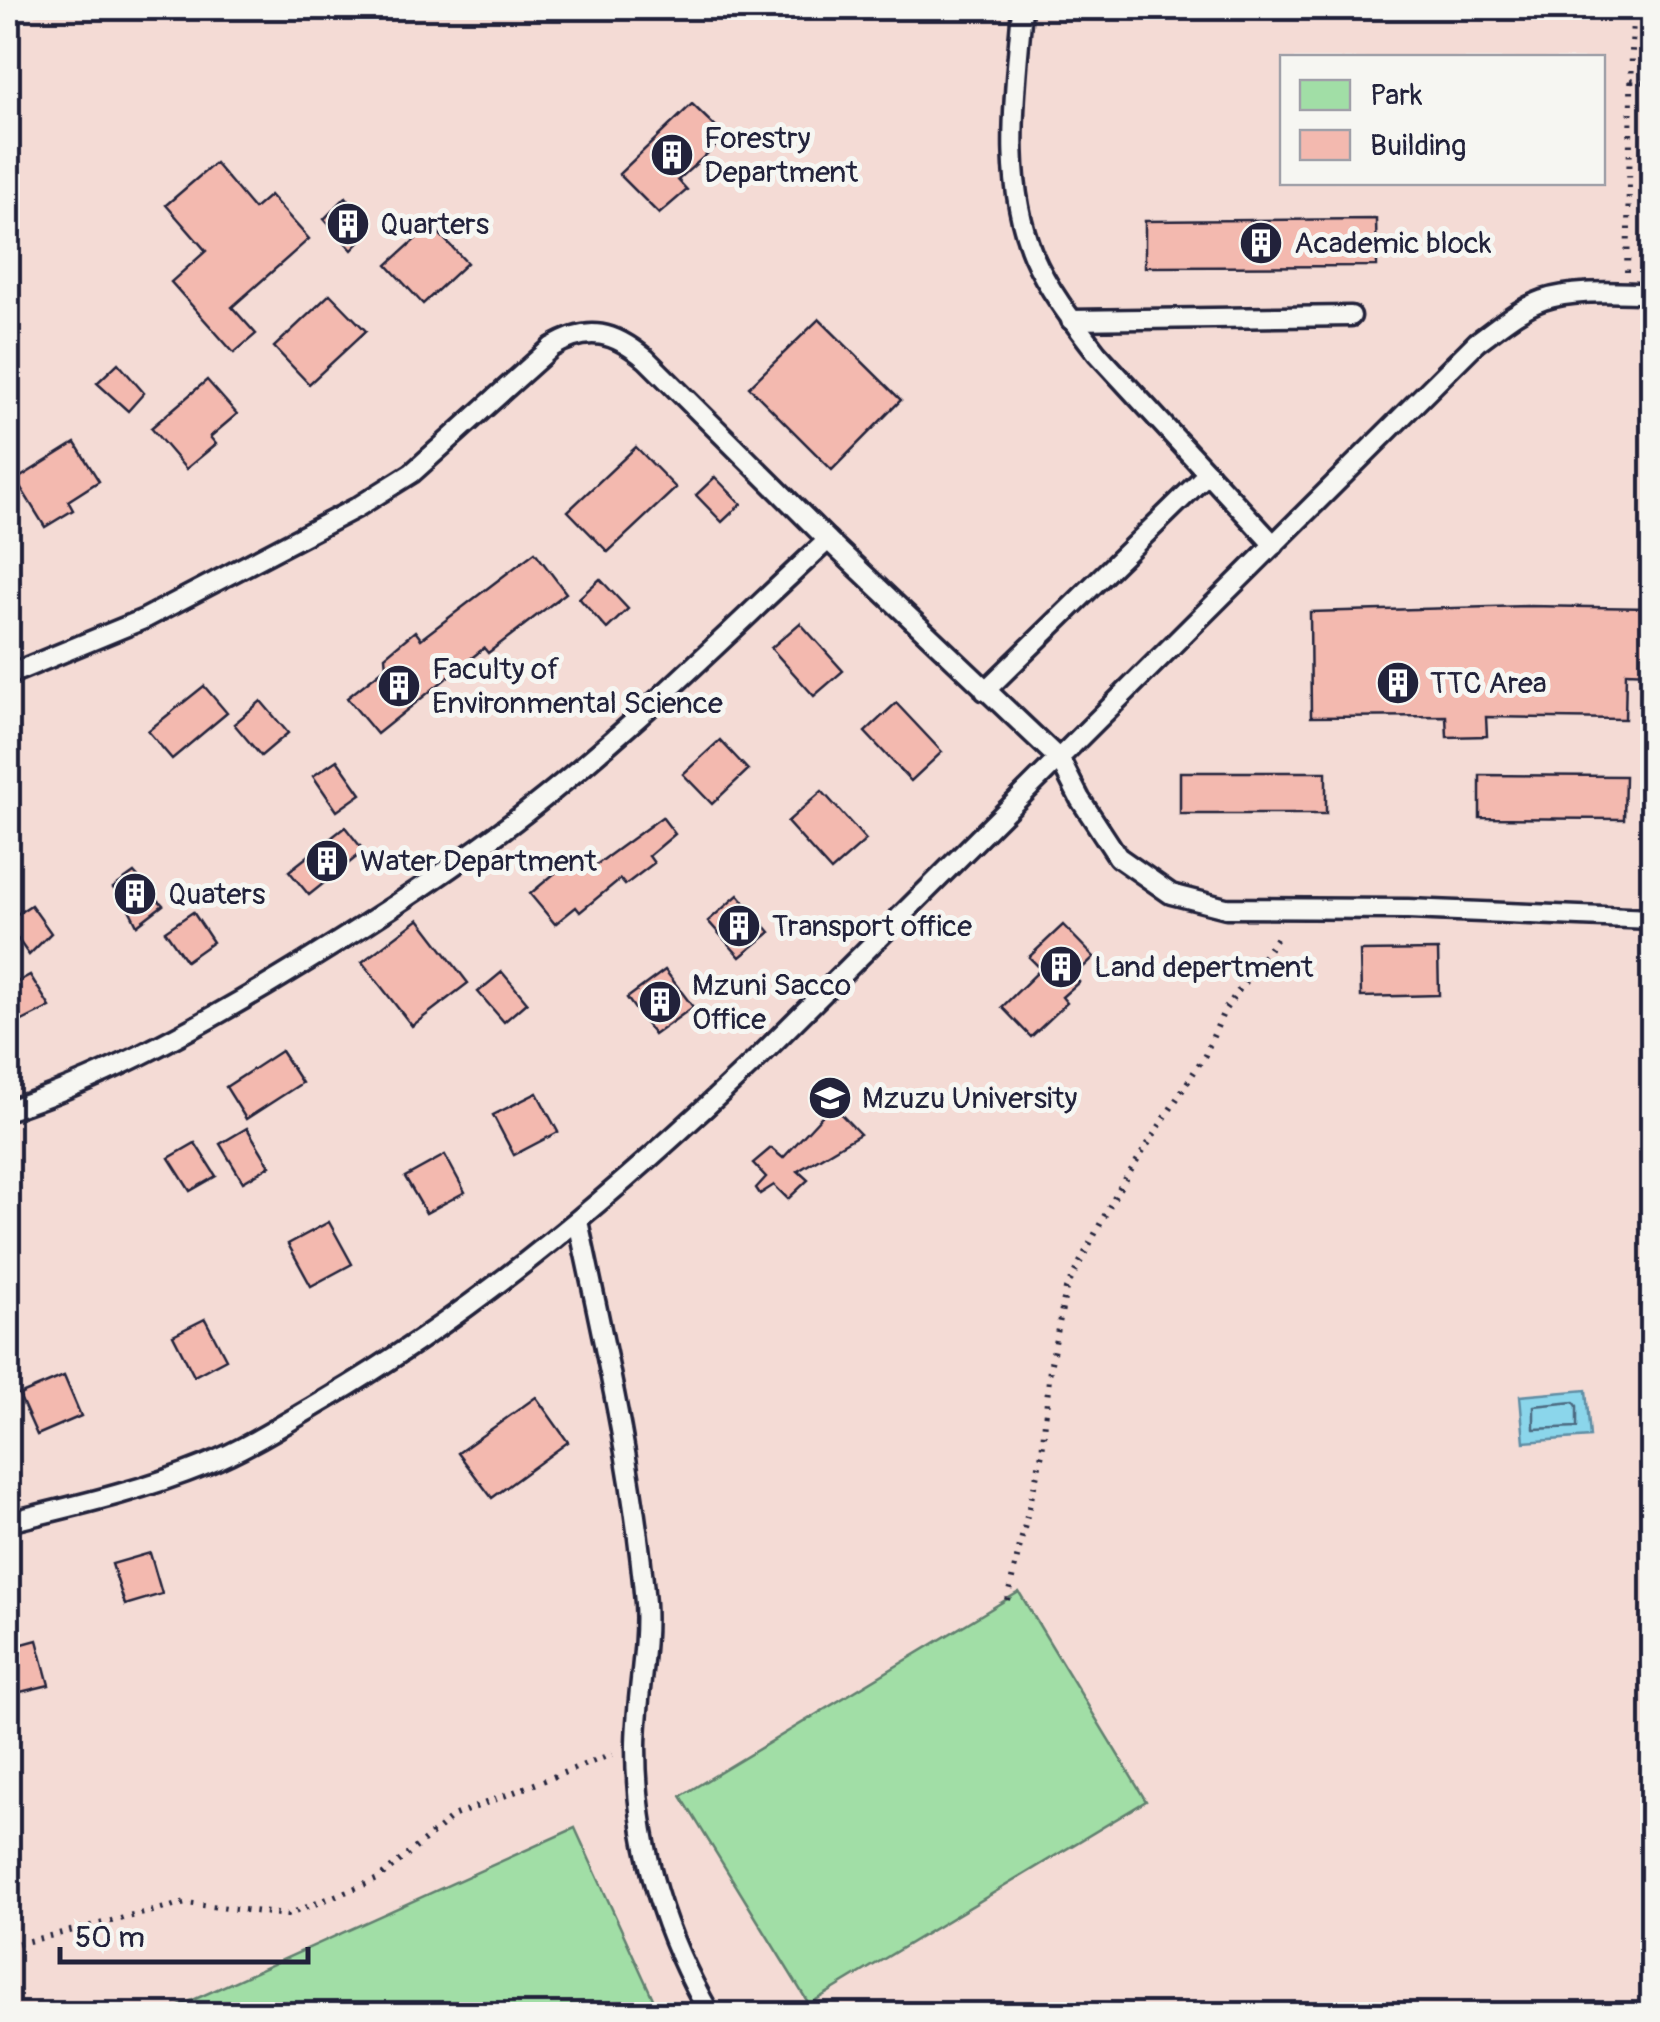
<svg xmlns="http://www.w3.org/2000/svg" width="1660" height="2022" font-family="Pangolin,sans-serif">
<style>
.built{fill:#f4dbd5;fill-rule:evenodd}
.green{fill:#a1dea6;stroke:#628070;stroke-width:2.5}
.water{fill:#8bd6eb;stroke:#618ea5;stroke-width:2.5}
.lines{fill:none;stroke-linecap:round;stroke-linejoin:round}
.shore{stroke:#4c6a81;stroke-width:2.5}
.building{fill:#f3b9af;stroke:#22223b;stroke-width:2.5}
.service-casing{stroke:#22223b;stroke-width:25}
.path{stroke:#22223b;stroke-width:6;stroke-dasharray:2.5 8;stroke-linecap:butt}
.service{stroke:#f6f6f2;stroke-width:18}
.labels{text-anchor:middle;stroke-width:10;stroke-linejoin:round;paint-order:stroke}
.poi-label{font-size:30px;fill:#22223b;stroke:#f6f6f2;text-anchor:start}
</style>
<rect width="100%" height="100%" fill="#f5eae5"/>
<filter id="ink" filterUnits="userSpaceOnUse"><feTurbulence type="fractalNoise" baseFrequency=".01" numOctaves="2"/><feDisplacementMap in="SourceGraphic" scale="20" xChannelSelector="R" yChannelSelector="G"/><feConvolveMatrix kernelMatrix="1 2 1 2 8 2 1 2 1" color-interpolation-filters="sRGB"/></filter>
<g filter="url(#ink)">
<!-- built -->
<path class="built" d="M44 8H1652V2014H8V38ZM1282 58H1602V182H1282Z"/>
<!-- green -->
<g class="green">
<polygon points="1019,1592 1146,1801 809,2004 681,1796"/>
<polygon points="575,1828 660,2014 162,2014"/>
</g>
<!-- water -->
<polygon class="water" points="1586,1390 1590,1437 1524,1442 1520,1396"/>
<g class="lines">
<!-- shore -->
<polygon class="shore" points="1574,1402 1577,1406 1577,1427 1534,1429 1534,1406"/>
</g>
<!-- building -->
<g class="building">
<polygon points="692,104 726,137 678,180 687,190 659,214 619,174"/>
<polygon points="215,163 254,209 270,195 309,239 232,307 256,334 234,353 171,282 206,251 166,205"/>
<polygon points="346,197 371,230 352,250 324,219"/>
<polygon points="1376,219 1377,266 1145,267 1145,221"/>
<polygon points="431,225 467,263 423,304 387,265"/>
<polygon points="330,294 366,331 309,384 274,347"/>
<polygon points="819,319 901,400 832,470 749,387"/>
<polygon points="118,363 144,393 128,411 97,383"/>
<polygon points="207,380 237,414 210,437 216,444 186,469 151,428"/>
<polygon points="75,443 99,481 68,501 73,510 45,527 16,480"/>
<polygon points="636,447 676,488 608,552 568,511"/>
<polygon points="715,477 741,504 722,522 696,495"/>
<polygon points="535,552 566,593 488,653 484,648 377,734 347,698 386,667 385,656 415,631 421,639"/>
<polygon points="600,579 628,609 607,629 579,598"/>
<polygon points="1527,606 1652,608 1652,673 1626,672 1625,719 1486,717 1487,736 1447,737 1446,716 1311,717 1310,612"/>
<polygon points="800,623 843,671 814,696 771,648"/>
<polygon points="204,686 227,713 172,759 148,731"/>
<polygon points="261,701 288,733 261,756 234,724"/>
<polygon points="896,703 942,752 911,781 865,732"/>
<polygon points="720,740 748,770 712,804 683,774"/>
<polygon points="337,760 361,794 337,811 313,776"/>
<rect x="1180" y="772" width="146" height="42"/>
<polygon points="1480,775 1625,776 1624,819 1480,818"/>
<polygon points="822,791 866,840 831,871 787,822"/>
<polygon points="662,817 675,834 649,856 654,863 625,885 620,879 580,912 576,907 555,924 530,894 573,858 585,873"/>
<polygon points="345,827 364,851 309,895 289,871"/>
<polygon points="134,873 163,905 137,925 127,905 113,888"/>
<polygon points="738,895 770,932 740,957 708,921"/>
<polygon points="31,905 51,933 29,955 8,925 8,920"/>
<polygon points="193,912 213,942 186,961 165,931"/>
<polygon points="419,919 468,983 412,1026 362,962"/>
<polygon points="1063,925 1094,957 1073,977 1079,982 1062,997 1067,1003 1031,1037 1002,1007 1041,969 1029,957"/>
<polygon points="1438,950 1439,995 1361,997 1360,951"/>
<polygon points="665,970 693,1007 654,1035 627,998"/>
<polygon points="502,972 527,1002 504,1022 478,992"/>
<polygon points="30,975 50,1007 8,1028 8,987"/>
<polygon points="281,1051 302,1083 246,1119 226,1087"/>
<polygon points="537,1093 558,1132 514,1155 493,1115"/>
<polygon points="832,1105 860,1134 798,1171 808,1180 788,1199 774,1185 760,1194 756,1188 766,1177 753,1163 771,1148 783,1158"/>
<polygon points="247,1128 270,1166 243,1182 220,1144"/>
<polygon points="195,1143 216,1176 190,1191 169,1158"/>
<polygon points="445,1155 465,1192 426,1213 405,1177"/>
<polygon points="329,1222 352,1264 311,1286 288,1244"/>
<polygon points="205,1319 226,1359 194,1376 173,1335"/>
<polygon points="64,1376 81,1416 37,1435 19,1395"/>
<polygon points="536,1397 568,1442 492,1498 458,1453"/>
<polygon points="150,1553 162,1594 125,1605 112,1564"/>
<polygon points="37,1640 49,1685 8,1695 8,1648"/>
</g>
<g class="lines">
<!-- service casing -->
<g class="service-casing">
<g id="service">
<path d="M1022 8C1016 87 1001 178 1033 255 1048 290 1074 323 1097 353L1274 545"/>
<polyline points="1071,320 1351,316"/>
<path d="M8 675 144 619 356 508 412 473 552 347C589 325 614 332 646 359L828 540 1060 760 1080 799 1118 857 1171 894 1226 908 1408 909 1652 919"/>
<polyline points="985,691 1208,473"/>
<path d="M8 1110C100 1080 183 1035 266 986 346 938 425 888 500 832 617 745 721 639 828 540"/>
<path d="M578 1221C605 1347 634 1474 645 1603 648 1650 636 1699 636 1747 636 1842 663 1933 710 2014"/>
<path d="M8 1522C74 1506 141 1491 205 1465 247 1448 286 1423 325 1400 485 1306 626 1184 760 1056L1477 342C1498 327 1518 309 1543 300 1577 289 1617 293 1652 293"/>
</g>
</g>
<!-- path -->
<g class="path">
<polyline points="1631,80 1652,83"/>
<polyline points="1627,272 1633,8"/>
<polyline points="1007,1600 1042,1453 1050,1368 1066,1289 1117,1192 1205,1055 1224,1011 1280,933"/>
<polyline points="8,1946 186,1903 287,1915 378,1879 455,1815 612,1754"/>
</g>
<!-- service -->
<use href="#service" class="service"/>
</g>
</g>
<!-- icons -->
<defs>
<g id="building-disc" transform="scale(2.25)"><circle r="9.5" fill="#22223b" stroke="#f6f6f2"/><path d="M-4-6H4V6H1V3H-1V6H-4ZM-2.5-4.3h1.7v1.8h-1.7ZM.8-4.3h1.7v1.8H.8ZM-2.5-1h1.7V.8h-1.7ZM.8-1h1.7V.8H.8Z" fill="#fff"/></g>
<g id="university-disc" transform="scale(2.25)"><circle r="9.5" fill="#22223b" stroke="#f6f6f2"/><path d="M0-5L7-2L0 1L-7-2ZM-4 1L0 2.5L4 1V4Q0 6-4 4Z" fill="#fff"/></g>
</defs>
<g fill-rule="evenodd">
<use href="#building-disc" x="672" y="155"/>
<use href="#building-disc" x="348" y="224"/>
<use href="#building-disc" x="1261" y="243"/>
<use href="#building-disc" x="1398" y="683"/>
<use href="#building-disc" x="399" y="686"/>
<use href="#building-disc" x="327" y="861"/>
<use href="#building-disc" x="135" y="894"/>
<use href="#building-disc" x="739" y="926"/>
<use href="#building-disc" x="1061" y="967"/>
<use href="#building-disc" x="660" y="1002"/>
<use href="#university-disc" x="830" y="1098"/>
</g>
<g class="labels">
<!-- poi labels -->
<g class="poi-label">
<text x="704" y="148">Forestry<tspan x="704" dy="34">Department</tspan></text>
<text x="380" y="234">Quarters</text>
<text x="1294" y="253">Academic block</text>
<text x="432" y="679">Faculty of<tspan x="432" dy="34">Environmental Science</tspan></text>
<text x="1430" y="693">TTC Area</text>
<text x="360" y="871">Water Department</text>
<text x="168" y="904">Quaters</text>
<text x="772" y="936">Transport office</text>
<text x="1094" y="977">Land depertment</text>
<text x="692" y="995">Mzuni Sacco<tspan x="692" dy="34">Office</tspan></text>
<text x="862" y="1108">Mzuzu University</text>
</g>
</g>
<!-- margin -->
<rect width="1660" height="2022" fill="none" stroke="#f6f6f2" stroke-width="40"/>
<rect x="20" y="20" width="1620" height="1982" fill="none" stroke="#22223b" stroke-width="4" filter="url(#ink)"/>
<!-- legend -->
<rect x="1280" y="55" width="325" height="130" fill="#f6f6f2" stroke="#a1a1a9" stroke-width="2.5"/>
<rect x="1300" y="80" width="50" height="30" fill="#a1dea6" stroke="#a1a1a9" stroke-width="2.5"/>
<text x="1370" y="105" font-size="30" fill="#22223b">Park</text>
<rect x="1300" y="130" width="50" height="30" fill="#f3b9af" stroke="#a1a1a9" stroke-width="2.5"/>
<text x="1370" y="155" font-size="30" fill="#22223b">Building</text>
<!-- scale -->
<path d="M60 1947v15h248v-15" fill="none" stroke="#22223b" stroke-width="5"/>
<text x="75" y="1947" font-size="30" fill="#22223b" stroke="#f6f6f2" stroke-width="8" paint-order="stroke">50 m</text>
</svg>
